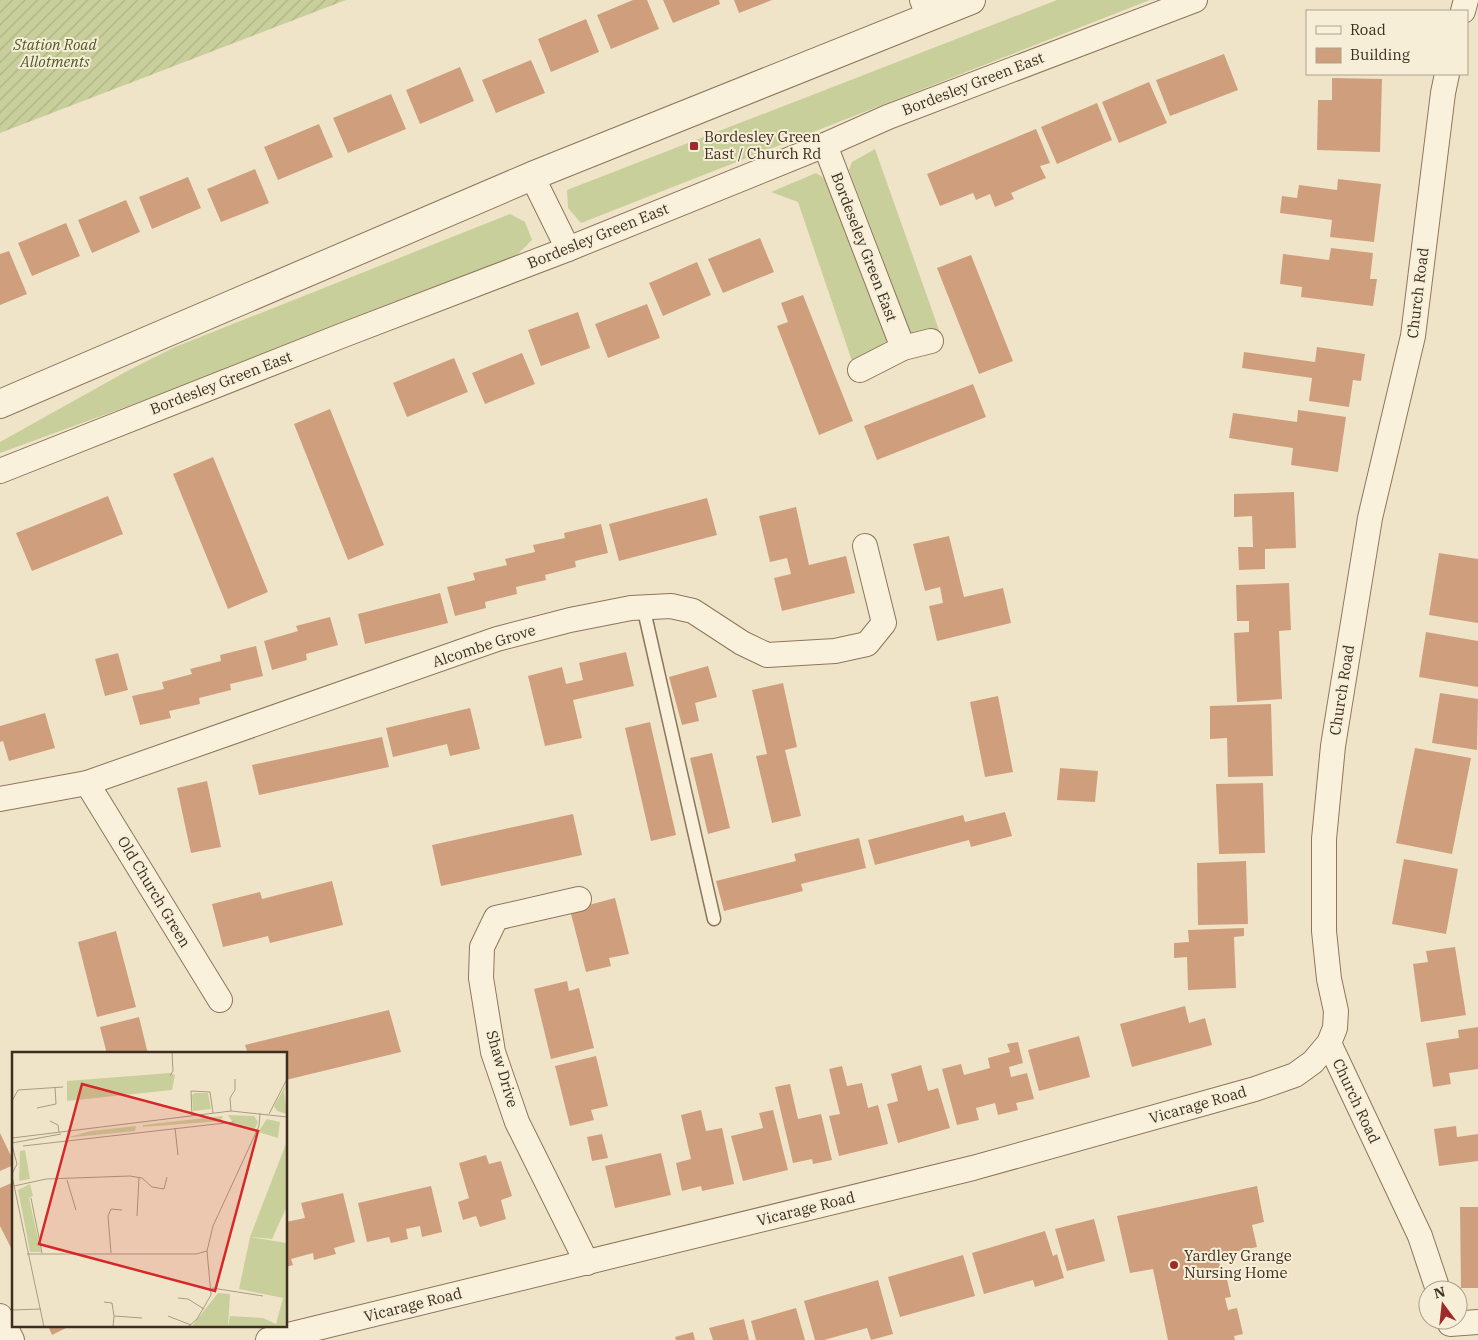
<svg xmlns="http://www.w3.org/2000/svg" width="1478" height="1340" font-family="'IBM Plex Serif',serif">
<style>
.grass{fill:#c9cf9b}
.garden{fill:url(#garden-furrows)}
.building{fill:#cf9f7d}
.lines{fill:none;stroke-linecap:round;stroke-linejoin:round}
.service-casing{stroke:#8d765c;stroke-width:15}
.minor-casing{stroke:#8d765c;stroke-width:26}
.tertiary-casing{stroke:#8d765c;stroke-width:30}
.service{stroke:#faf1dc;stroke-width:12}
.minor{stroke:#faf1dc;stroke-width:24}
.tertiary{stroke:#faf1dc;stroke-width:28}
.poi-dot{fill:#9e2a2b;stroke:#f7eed8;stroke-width:2}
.labels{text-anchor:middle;stroke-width:4;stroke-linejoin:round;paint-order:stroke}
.park-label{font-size:15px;font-style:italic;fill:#4d5a26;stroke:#f7eed8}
.street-label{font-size:15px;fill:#3d2e20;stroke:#f7eed8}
.poi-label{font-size:15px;fill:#3d2e20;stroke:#f7eed8;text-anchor:start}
.inset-road{fill:none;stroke:#a89b85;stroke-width:1}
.view{fill:#d62828;fill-opacity:0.15;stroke:#d62828;stroke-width:2.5}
.inset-edge{fill:none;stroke:#3d2e20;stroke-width:2.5}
</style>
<defs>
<pattern id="garden-furrows" width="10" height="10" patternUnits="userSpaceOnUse" patternTransform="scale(1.25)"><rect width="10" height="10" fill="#c9cf9b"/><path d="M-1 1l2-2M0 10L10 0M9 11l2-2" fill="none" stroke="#aeb285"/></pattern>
</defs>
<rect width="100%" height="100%" fill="#f0e4c8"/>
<!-- grass -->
<g class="grass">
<polygon points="1057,0 1150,0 581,223 568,208 567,190"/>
<polygon points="875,149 939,330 911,334 849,170 852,162"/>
<polygon points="816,173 827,180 890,339 853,364 798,202 771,192"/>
<polygon points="510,214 525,222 532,240 516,256 186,385 0,453 0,442 129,370 175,347"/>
</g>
<!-- garden -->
<polygon class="garden" points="0,0 346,0 0,133"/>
<!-- building -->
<g class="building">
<polygon points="633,0 647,0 659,29 611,49 597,15"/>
<polygon points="663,0 719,0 720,4 673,23"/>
<polygon points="734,0 772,0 739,13"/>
<polygon points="586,19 599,52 551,72 538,39"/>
<polygon points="1224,54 1238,90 1170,116 1156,80"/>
<polygon points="531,60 545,93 496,113 482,80"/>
<polygon points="460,67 474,101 420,124 406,90"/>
<polygon points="1332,78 1382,79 1380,152 1317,150 1318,100 1332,100"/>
<polygon points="1149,82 1167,123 1119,143 1102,102"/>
<polygon points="391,94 406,129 348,153 333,118"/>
<polygon points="1097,103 1112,140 1057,164 1041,127"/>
<polygon points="319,124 333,157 278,180 264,147"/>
<polygon points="1036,129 1050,163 1040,166 1046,178 1011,193 1014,199 995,207 990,194 976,200 973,193 940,206 927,174"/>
<polygon points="255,169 269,203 221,222 207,189"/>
<polygon points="188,177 201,208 152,229 139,197"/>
<polygon points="1338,179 1381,184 1374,242 1330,237 1332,220 1280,213 1282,196 1297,198 1299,185 1337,190"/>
<polygon points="126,200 140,232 92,253 78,220"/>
<polygon points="66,223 80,256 32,276 18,243"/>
<polygon points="760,238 774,272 723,293 708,259"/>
<polygon points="1331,248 1373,253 1370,279 1377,279 1373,306 1301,297 1302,287 1280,284 1283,254 1329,260"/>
<polygon points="9,251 27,294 0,305 0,254"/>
<polygon points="971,255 1013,361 979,374 937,268"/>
<polygon points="697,262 711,295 663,316 649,283"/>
<polygon points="803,295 853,421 819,435 777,326 788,322 781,303"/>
<polygon points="647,304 660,338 608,358 595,324"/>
<polygon points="578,312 590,348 541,366 528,330"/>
<polygon points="1317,347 1365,354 1361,381 1353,380 1349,407 1309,401 1312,378 1242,368 1244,352 1315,362"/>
<polygon points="522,353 535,384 485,404 472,373"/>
<polygon points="454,358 468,392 407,417 393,383"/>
<polygon points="973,384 986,417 877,460 864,426"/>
<polygon points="330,409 384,545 348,560 294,424"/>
<polygon points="1298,410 1346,417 1338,472 1291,465 1293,448 1229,438 1233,413 1297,422"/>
<polygon points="213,457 268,592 228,609 173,474"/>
<polygon points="1294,492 1296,548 1265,549 1265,569 1239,570 1238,547 1253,547 1252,516 1234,517 1234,494"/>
<polygon points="108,496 123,534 32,571 16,533"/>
<polygon points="707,498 717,535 619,561 609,524"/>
<polygon points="796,507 809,565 846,556 855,593 782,611 774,578 791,574 787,558 770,562 759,516"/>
<polygon points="601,524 608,553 575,561 576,567 545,575 546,580 516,587 517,594 485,602 486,608 455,616 447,587 475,580 473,573 507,565 505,559 535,552 533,545 565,538 564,533"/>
<polygon points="949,536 964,597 1003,588 1011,623 937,641 929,606 943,603 940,587 925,591 913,544"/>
<polygon points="1439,553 1478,559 1478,623 1429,615"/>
<polygon points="1289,583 1291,630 1279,631 1282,699 1237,702 1234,633 1249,632 1249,621 1237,621 1236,585"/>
<polygon points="440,593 448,623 365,644 358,614"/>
<polygon points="330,617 338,645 306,654 307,660 272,670 264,641 298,631 296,626"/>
<polygon points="1426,632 1478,641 1478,687 1419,677"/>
<polygon points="256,646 263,676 230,684 231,690 199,698 200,704 169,711 171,718 140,725 132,696 164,689 162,682 192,674 190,669 221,661 220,655"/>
<polygon points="626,652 634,686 573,700 582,738 545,746 528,676 562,667 566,684 583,680 579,663"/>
<polygon points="118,653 128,690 105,696 95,659"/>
<polygon points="708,666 717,697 695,703 699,721 682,725 669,677"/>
<polygon points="783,683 797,747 785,750 801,816 772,823 756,756 767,754 752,690"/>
<polygon points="1440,693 1478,699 1477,750 1432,743"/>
<polygon points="998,696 1013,772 985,777 970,702"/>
<polygon points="1271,704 1273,776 1228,777 1227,738 1210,739 1210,706"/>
<polygon points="470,708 480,749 450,756 447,744 393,757 386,728"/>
<polygon points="45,713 55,748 9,761 3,741 0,742 0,726"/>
<polygon points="650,722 676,835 651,841 625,728"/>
<polygon points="382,737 389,767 259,795 252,765"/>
<polygon points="1415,748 1471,758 1452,854 1396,843"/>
<polygon points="712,753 730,828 708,834 690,758"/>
<polygon points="1060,768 1098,771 1095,802 1057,800"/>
<polygon points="207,781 221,847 191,853 177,788"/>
<polygon points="1263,783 1265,853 1219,854 1216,784"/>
<polygon points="1005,812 1012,836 971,847 969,840 875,865 868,840 963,815 965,822"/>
<polygon points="573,814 582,855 441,886 432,845"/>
<polygon points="859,838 866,868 801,884 803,891 724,911 716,881 796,861 794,854"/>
<polygon points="1404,859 1458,869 1446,934 1392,924"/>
<polygon points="1246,861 1248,924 1198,925 1197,863"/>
<polygon points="332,881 343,925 270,943 268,936 223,947 212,904 260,892 262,899"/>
<polygon points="615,898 629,954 609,958 611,966 586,972 570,910"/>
<polygon points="1244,928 1244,936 1234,937 1236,988 1188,990 1187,957 1174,958 1174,943 1189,942 1188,930"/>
<polygon points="116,931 136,1007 97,1017 78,942"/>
<polygon points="1455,947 1466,1015 1421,1022 1413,964 1428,962 1426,951"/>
<polygon points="567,981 569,991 579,988 594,1048 551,1059 534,989"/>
<polygon points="1185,1006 1189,1023 1205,1018 1212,1045 1132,1067 1120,1024"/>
<polygon points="389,1010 401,1052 286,1080 286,1054 248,1054 245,1045"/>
<polygon points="139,1017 148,1054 107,1054 100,1027"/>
<polygon points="1478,1027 1478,1069 1449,1073 1451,1084 1433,1087 1426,1043 1459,1038 1458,1030"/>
<polygon points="1079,1036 1090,1077 1039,1091 1028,1050"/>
<polygon points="1018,1042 1023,1063 1009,1067 1011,1077 1027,1073 1034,1099 1016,1103 1018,1110 998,1115 995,1103 976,1108 979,1120 957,1125 942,1069 961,1064 964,1075 990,1068 988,1058 1010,1052 1007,1044"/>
<polygon points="596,1056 608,1106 591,1110 594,1120 570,1126 555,1066"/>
<polygon points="921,1065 928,1091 938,1088 950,1128 898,1143 887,1104 898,1101 891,1074"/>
<polygon points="842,1066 847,1086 862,1083 868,1108 878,1105 888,1144 839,1156 829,1116 840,1114 829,1069"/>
<polygon points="790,1084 798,1119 821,1114 832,1160 813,1164 812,1159 793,1163 775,1087"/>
<polygon points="701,1110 706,1131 722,1128 734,1184 702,1191 701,1186 682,1191 676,1163 691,1159 681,1115"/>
<polygon points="773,1110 788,1170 743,1181 731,1136 763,1128 759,1113"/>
<polygon points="1456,1126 1457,1137 1478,1134 1478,1161 1439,1166 1434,1129"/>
<polygon points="0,1133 14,1162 14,1165 0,1171"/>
<polygon points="602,1134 608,1158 592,1161 587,1137"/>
<polygon points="661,1153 671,1195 615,1208 605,1166"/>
<polygon points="486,1155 489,1164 501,1161 512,1196 501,1200 506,1219 480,1227 476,1216 463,1220 458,1202 469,1198 459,1163"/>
<polygon points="14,1182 14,1254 0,1226 0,1188"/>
<polygon points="431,1186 442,1232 422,1237 420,1226 406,1229 408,1239 391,1243 389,1237 367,1242 358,1203"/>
<polygon points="1257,1186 1264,1222 1252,1225 1257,1247 1211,1257 1212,1262 1219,1261 1222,1276 1226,1275 1231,1297 1225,1298 1228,1310 1237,1308 1243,1334 1234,1336 1235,1340 1168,1340 1153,1269 1130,1273 1117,1216"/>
<polygon points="343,1193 355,1242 334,1248 336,1254 314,1260 313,1253 291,1259 293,1265 286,1267 286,1222 305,1218 301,1203"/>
<polygon points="1460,1207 1478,1207 1478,1288 1461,1288"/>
<polygon points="1094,1219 1105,1261 1067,1271 1055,1229"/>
<polygon points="1045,1231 1053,1256 1057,1254 1064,1278 1035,1287 1033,1280 984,1294 972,1253"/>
<polygon points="963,1255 975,1296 900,1317 888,1277"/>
<polygon points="878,1280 893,1334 871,1340 867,1328 824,1340 815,1340 804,1301"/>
<polygon points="796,1308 805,1340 756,1340 751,1321"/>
<polygon points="744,1319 749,1340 713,1340 709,1328"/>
<polygon points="48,1326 70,1326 52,1335"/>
<polygon points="693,1332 695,1340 676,1340 675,1337"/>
</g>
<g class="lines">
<!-- service casing -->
<g class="service-casing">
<polyline id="service" points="643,606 714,919"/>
</g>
<!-- minor casing -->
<g class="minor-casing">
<g id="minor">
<polyline points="922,0 929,18"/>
<polyline points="1463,11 1466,0"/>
<polyline points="825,145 903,348"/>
<polyline points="532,176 568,249"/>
<polyline points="860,370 903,348 931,341"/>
<polyline points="0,471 341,336 568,249 825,145 888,117 1195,0"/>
<polyline points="87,783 220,1000"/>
<polyline points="0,799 87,783 497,639 570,620 631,608 671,606 693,611 742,643 767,655 835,651 867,644 884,623 865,546"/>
<polyline points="579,899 496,918 482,947 481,978 493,1052 517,1122 587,1263"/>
<polyline points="1329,1043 1420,1236 1438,1290"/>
<polyline points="0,1316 12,1340"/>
<polyline points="1450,1324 1478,1322"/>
<polyline points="268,1340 973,1168 1255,1089 1295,1075 1313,1062 1329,1043 1335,1028 1336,1011 1329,979 1324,931 1324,839 1333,746 1370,518 1413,336 1443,93 1447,74"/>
</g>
</g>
<!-- tertiary casing -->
<g class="tertiary-casing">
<polyline id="tertiary" points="0,404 532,176 971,0"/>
</g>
<!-- service -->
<use href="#service" class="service"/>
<!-- minor -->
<use href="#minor" class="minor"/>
<!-- tertiary -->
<use href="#tertiary" class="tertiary"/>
</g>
<!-- markers -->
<g class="poi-dot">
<rect x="689" y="141" width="10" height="10" rx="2.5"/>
<circle cx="1174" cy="1265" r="5"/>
</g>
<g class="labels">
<!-- park labels -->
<g class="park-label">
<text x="55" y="50">Station Road<tspan x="55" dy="17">Allotments</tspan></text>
</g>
<!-- street labels -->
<g class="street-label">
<text transform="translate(973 84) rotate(-21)" y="5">Bordesley Green East</text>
<text transform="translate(598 236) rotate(-22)" y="5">Bordesley Green East</text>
<text transform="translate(864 247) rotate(69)" y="5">Bordeseley Green East</text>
<text transform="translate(1418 293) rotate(-83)" y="5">Church Road</text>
<text transform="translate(221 383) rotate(-21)" y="5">Bordesley Green East</text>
<text transform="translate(484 646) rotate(-18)" y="5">Alcombe Grove</text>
<text transform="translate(1342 690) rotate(-81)" y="5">Church Road</text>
<text transform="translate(154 892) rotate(59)" y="5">Old Church Green</text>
<text transform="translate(502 1069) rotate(74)" y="5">Shaw Drive</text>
<text transform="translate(1356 1101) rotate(65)" y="5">Church Road</text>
<text transform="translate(1198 1105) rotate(-16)" y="5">Vicarage Road</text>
<text transform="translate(806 1209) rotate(-14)" y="5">Vicarage Road</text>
<text transform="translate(413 1305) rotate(-14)" y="5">Vicarage Road</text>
</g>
<!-- poi labels -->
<g class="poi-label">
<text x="704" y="142">Bordesley Green<tspan x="704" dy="17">East / Church Rd</tspan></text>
<text x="1184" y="1261">Yardley Grange<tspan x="1184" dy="17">Nursing Home</tspan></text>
</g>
</g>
<!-- overview -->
<g transform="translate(12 1052)">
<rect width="275" height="275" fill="#f0e4c8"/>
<path d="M275 31 272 40 275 62 265 59 262 54ZM183 41H196L199 57 181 59 180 43ZM216 63 242 64 246 70 242 79 222 72ZM211 64 209 69 131 75V73ZM255 67 268 70 266 86 246 80ZM124 74 123 79 53 86 79 79ZM275 89V154L260 187 238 185ZM13 98 18 127 7 129 8 99ZM18 132 21 144 17 146 29 200H18L6 138ZM206 241 218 242 216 275H179Z" fill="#c9cf9b"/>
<path d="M238 185 275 191V275H216L218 264 251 266 264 272 271 246 227 237Z" fill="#c9cf9b"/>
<path d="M158 21 163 23 160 38 55 49V29Z" fill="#c9cf9b"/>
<path class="inset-road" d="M158 24 161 19 160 0M0 49 6 38 51 35M25 56 44 52 43 35M219 59 218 46 223 38V27M257 62 275 27M180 64 179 39 198 40 201 61M38 69 46 73 47 81M163 76 166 103M0 86 219 59 275 65M0 91 49 82M0 93 5 112 0 122M11 94 222 70M0 124 32 275M55 128 64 158M2 134 34 127 118 124 130 126 140 135 152 137 155 125M19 146 30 201M125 164 127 125M99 201 96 164 99 157 110 158M15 202H184L195 199M200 236 251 244M166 246 176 247 192 257M92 250 100 251 102 264M0 258 29 257M156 264 179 273M101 275 102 264 130 266M176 275 185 267 199 243 195 199 201 174 247 74 248 61"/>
<path class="view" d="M70 32 246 79 203 239 27 192Z"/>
<rect width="275" height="275" class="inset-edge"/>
</g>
<!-- legend -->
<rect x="1306" y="10" width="162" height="65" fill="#f7eed8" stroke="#ada18e"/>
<rect x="1316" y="26" width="25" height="8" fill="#faf1dc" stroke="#ada18e"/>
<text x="1350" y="35" font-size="15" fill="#3d2e20">Road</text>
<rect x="1316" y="48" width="25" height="15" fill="#cf9f7d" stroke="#ada18e"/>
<text x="1350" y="60" font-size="15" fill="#3d2e20">Building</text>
<!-- north arrow -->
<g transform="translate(1443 1305) rotate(345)"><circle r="24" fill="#f7eed8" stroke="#ada18e"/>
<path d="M0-4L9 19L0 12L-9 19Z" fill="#9e2a2b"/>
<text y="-8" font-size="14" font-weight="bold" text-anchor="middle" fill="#3d2e20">N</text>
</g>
</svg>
